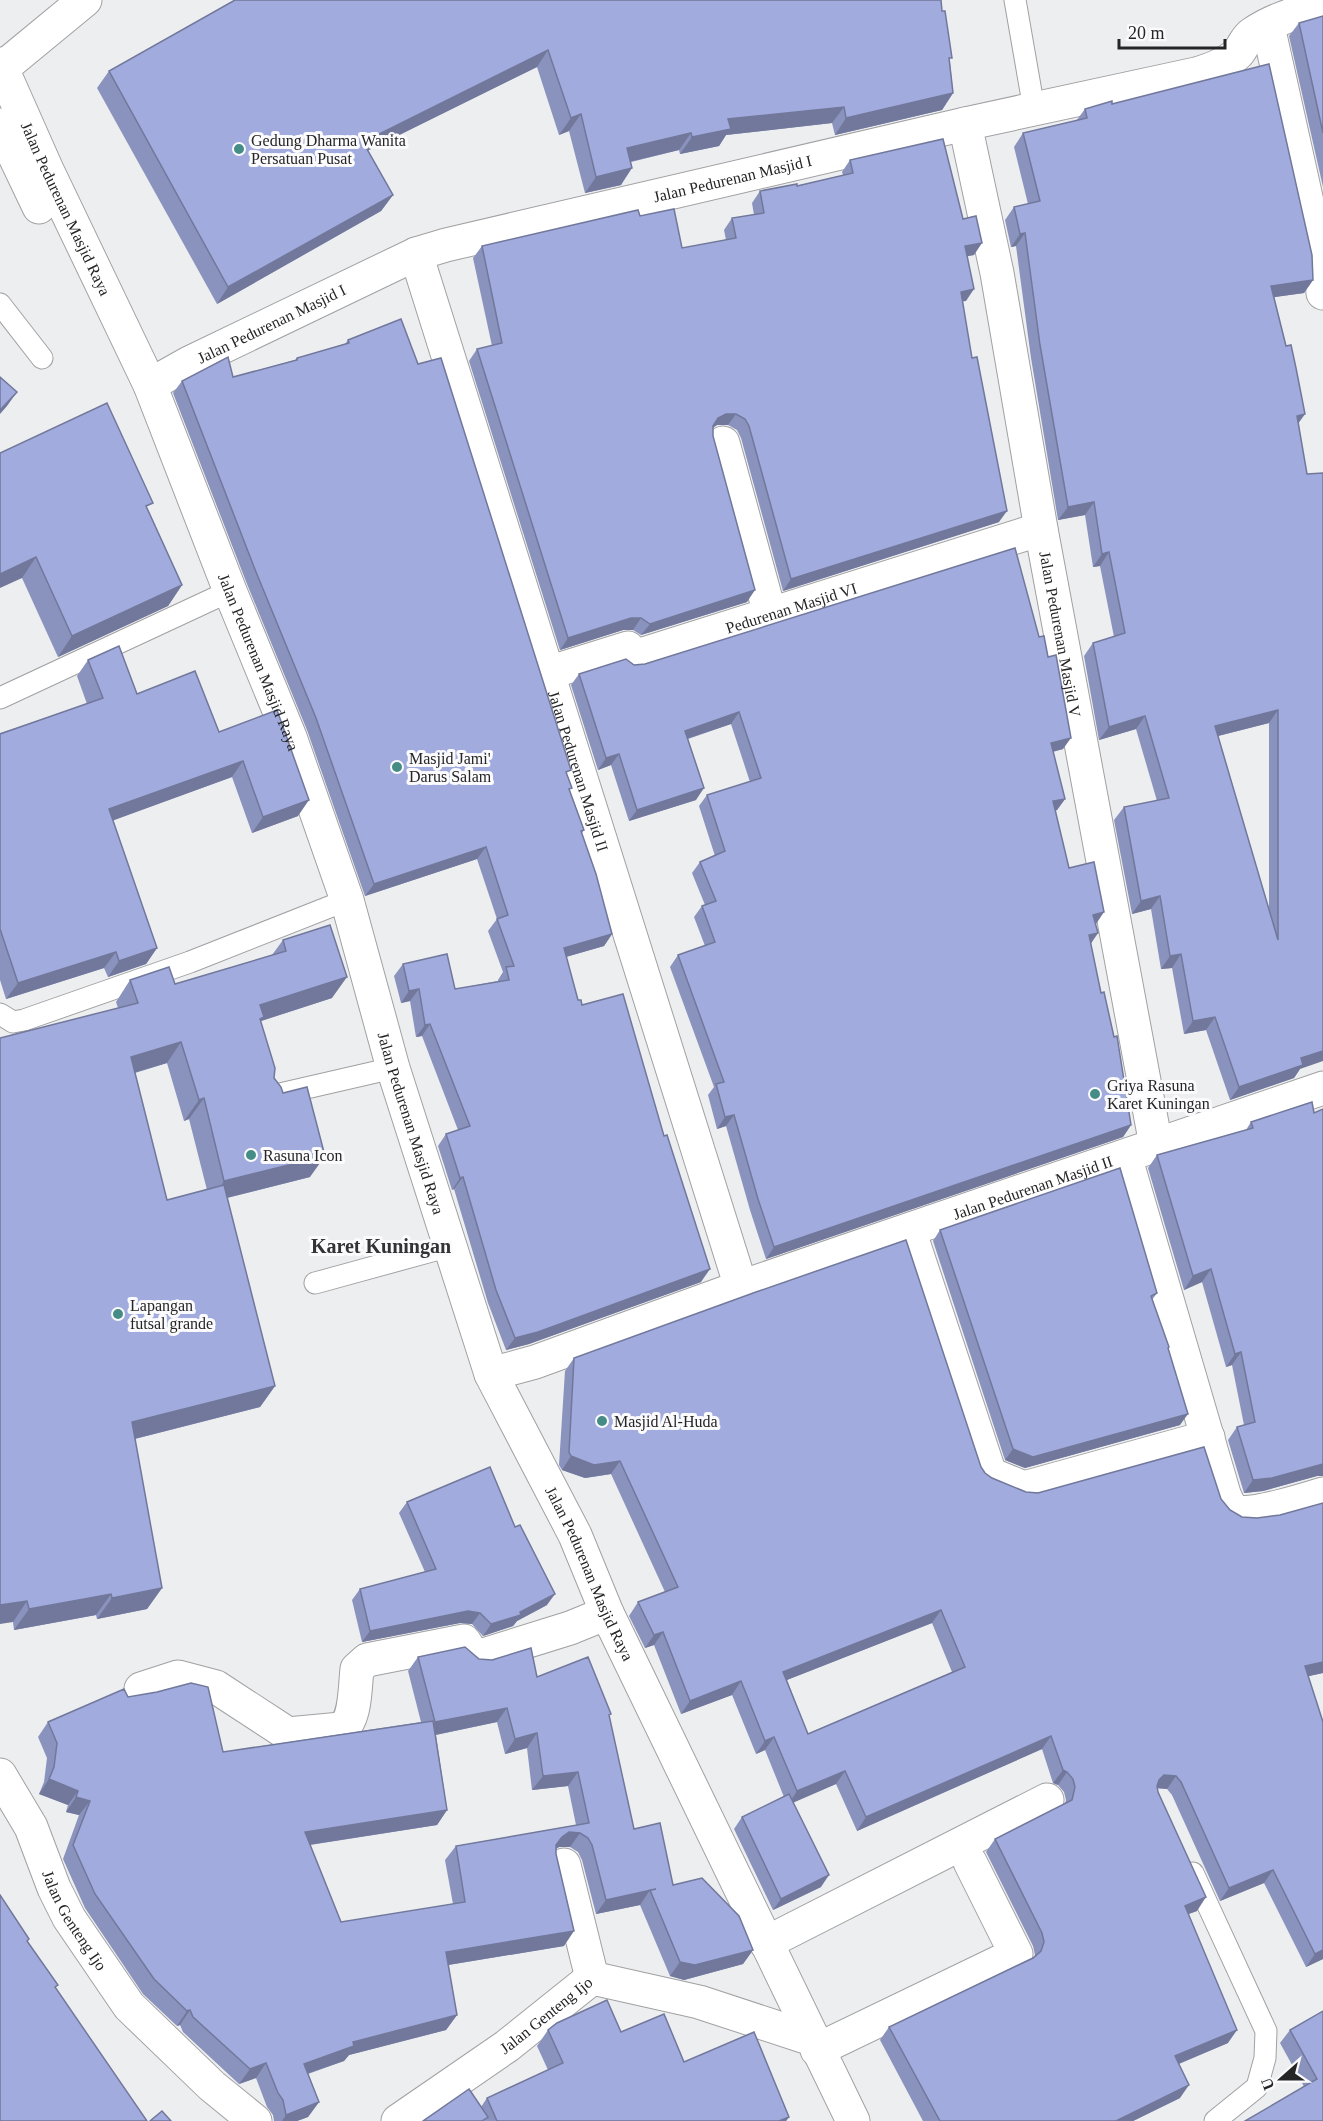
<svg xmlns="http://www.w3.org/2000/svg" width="1323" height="2121" font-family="Georgia,serif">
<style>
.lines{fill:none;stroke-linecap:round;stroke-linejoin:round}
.service-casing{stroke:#a1a1a3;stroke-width:23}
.minor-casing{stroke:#a1a1a3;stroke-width:35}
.tertiary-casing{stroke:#a1a1a3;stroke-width:35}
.service{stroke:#fff;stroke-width:21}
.minor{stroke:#fff;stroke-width:33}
.tertiary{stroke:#fff;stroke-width:33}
.wall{fill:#8a93be;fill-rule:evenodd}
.shaded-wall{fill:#71789b}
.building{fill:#a1abdd;stroke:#71789b;stroke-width:1.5;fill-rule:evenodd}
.poi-dot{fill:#458c87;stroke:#fbfbfd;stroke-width:2}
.labels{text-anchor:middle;stroke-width:6;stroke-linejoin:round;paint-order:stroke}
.poi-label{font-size:16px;fill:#252526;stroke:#fbfbfd;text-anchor:start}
.street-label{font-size:16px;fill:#252526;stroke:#fbfbfd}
.quarter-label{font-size:20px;font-weight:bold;fill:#333335;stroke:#fbfbfd}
</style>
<rect width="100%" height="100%" fill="#edeef0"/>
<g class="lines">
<!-- service casing -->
<g class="service-casing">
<g id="service">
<polyline points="1015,0 1034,109"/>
<polyline points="0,304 42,358"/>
<polyline points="0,698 230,591"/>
<polyline points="0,1014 13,1022 24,1020 190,962 347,900"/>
<polyline points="280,1094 393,1068"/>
<polyline points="315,1283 450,1246"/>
<polyline points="1193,1873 1266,2031 1265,2058 1257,2087 1215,2121"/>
</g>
</g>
<!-- minor casing -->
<g class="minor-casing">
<g id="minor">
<polyline points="1268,26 1321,265 1323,293"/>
<path id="s1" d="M965 124 997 273 1041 529 1156 1145"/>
<path id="s2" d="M416 254 741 1287"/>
<path id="s3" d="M150 385 189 363 416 254 446 245 965 124 1196 74C1210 70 1227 64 1238 53 1243 47 1246 38 1252 34 1271 21 1300 10 1323 8"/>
<polyline points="723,443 770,614"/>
<path id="s4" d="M548 673 628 648 631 658 1041 529"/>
<path d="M1125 1156 1224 1494C1227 1501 1230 1510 1239 1512 1252 1516 1307 1499 1323 1494"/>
<polyline points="909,1230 990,1474 1024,1488 1208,1437"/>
<path id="s5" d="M491 1374 535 1362 741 1287 1323 1088"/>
<path d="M141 1689 178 1677 216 1687 288 1734 341 1729C356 1721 355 1685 357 1669L367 1660 464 1641 473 1655 477 1657 570 1628 607 1613"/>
<path id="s6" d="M0 1775 31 1827 54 1888 69 1918 129 2006 212 2086 255 2121"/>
<polyline points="564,1865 592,1978"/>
<polyline points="766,1943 1047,1800"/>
<polyline points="817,2050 1016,1954 970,1862"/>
<path id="s7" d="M398 2121 507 2046 592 1978 699 2002 812 2039"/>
</g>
</g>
<!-- tertiary casing -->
<g class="tertiary-casing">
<g id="tertiary">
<path id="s8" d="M0 64 47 170 150 385 230 591 290 737 347 900 393 1068 491 1374 575 1535 607 1613 853 2121"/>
<polyline points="0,70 85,0"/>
<polyline points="0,125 39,207"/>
</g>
</g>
<!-- service -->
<use href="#service" class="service"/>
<!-- minor -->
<use href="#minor" class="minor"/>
<!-- tertiary -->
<use href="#tertiary" class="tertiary"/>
</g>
<!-- wall -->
<g class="wall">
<polygon points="235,0 950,62 953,93 942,110 835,135 832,123 726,135 719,146 680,154 679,150 631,162 621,185 585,193 569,131 559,135 537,67 368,150 393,195 381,211 217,304 97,88 109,71"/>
<polygon points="1323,16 1323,187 1289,36 1299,23"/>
<path d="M1112 104 1313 280 1304 293 1274 297 1286 346 1305 414 1298 424 1307 474 1300 1069 1294 1078 1230 1100 1206 1030 1184 1034 1172 968 1161 969 1151 909 1132 914 1114 820 1124 807 1157 801 1136 729 1099 740 1084 656 1093 643 1114 637 1100 566 1093 567 1085 515 1058 520 1031 358 1016 246 1011 247 1005 220 1014 207 1028 204 1014 147 1023 133 1076 121 1085 109ZM1269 723V909L1218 736Z"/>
<polygon points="850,160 963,219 974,255 967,256 966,301 962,301 999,522 783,591 741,438 737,430 728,425 717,425 713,428 713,436 747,602 641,635 633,630 623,630 560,650 469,361 477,349 492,346 473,258 482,246 640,216 682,248 726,240 724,230 732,218 754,215 752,203 760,191 797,186 843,175 842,172"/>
<polygon points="348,340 567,775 570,791 584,830 582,833 612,934 604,946 566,957 578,1000 701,1282 529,1344 506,1350 488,1303 454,1189 452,1190 438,1146 446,1134 458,1130 422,1036 416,1037 410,1001 401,1003 394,976 403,964 455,989 498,981 498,980 503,972 488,931 497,919 477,859 365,896 307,730 247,584 173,393 182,381 233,377 295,360 297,358 345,344"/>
<polygon points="0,453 148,510 182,585 168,606 58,657 22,578"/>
<polygon points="88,660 137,694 219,732 298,816 252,833 232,777 113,820 157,948 146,964 108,977 104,968 6,999 0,980 0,733 87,704 77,676"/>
<polygon points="634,665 1063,749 1053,752 1065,799 1057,810 1055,811 1069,868 1095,924 1098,933 1090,943 1131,1125 1123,1137 766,1259 750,1210 726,1126 717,1129 708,1095 714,1087 670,967 678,955 705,946 694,917 702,906 705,905 692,873 700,862 715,856 699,806 707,795 750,782 731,724 688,739 696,800 629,821 611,765 598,770 571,685 579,674"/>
<path d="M283 940 332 998 261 1021V1022L274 1078 310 1177 227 1198 275 1386 260 1407 135 1439 162 1588 147 1609 97 1619 96 1615 14 1630 13 1622 118 1008 116 1002 130 980 175 984 272 955ZM167 1063 184 1121 189 1119 207 1190 167 1200 135 1073Z"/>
<polygon points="1314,1113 1317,1476 1263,1491 1244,1493 1228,1440 1237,1427 1244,1425 1232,1365 1226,1367 1202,1282 1184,1290 1148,1168 1157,1155 1246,1130 1251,1122"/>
<polygon points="940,1230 1157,1293 1152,1300 1169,1347 1168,1349 1180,1425 1025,1468 1005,1460 933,1241"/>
<path d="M574 1358 981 1467 985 1473 992 1478 1026 1492 1221 1499 1230 1510 1242 1517 1257 1518 1280 1515 1323 1503V1673L1308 1676 1323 1959 1306 1967 1264 1883 1220 1901 1172 1795 1167 1789 1157 1788 1197 1911 1188 1914 1228 2043 1179 2064 1180 2098 1133 2121H923L880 2040 889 2027 1034 1957 1035 1955 1033 1946 986 1852 995 1839 1065 1804 1066 1800 1064 1792 1058 1785 1053 1783 1042 1749 857 1831 836 1784 793 1802 821 1887 773 1910 734 1829 742 1817 784 1797 765 1750 756 1754 732 1695 681 1714 654 1645 645 1648 629 1616 638 1602 665 1592 611 1474 585 1478 562 1470 559 1465 565 1371ZM932 1623 952 1672 808 1734 787 1680Z"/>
<polygon points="407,1502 547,1605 517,1621 513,1626 483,1636 472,1624 460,1623 362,1642 352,1600 360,1589 425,1572 399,1513"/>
<path d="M418 1657 479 1659 537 1677 609 1717 634 1829 673 1885 753 1950 743 1964 684 1980 670 1976 640 1905 596 1914 582 1860 578 1852 570 1847H559L556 1849V1854L564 1946 448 1965 457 2015 446 2030 349 2055 344 2061 308 2074 319 2102 308 2117 297 2121H274L273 2115 267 2107 256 2078 239 2084 183 2032 180 2025 177 2026 143 1994 85 1908 63 1859 79 1815 66 1812 68 1805 39 1794 44 1782 47 1758 38 1737 48 1722 128 1697 223 1752 421 1722 408 1671ZM497 1722 505 1754 527 1748 532 1790 568 1786 576 1825 456 1846 445 1860 453 1904 341 1922 310 1845 437 1825 447 1810 436 1735Z"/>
<polygon points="1323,2011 1323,2121 1280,2043 1290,2030"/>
<polygon points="548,2030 621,2032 684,2062 789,2117 786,2121 423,2121 481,2107 487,2098 548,2070 537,2046"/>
</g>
<!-- shaded-wall -->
<g class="shaded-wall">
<polygon points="548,50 537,67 351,159 363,142"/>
<polygon points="953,93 942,110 835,135 846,118"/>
<polygon points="844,107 832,123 726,135 719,146 680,154 692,137 728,119"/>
<polygon points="581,114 569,131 559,135 571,118"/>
<polygon points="691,133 679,150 616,165 627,148"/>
<polygon points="632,168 621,185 585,193 596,177"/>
<polygon points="393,195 381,211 217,304 228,287"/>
<polygon points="1025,233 1016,246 1011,247 1020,234"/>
<polygon points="982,243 974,255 957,258 965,246"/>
<polygon points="1313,280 1304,293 1262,299 1271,286"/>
<polygon points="974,289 966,301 952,303 961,292"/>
<polygon points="17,392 7,406 0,414 0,410"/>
<polygon points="726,414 736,414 728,425 717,425 710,429 718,418"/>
<polygon points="1305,414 1295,427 1297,416"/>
<polygon points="1094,502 1085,515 1058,520 1068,507"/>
<polygon points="1007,511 999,522 783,591 791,579"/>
<polygon points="1109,552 1100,566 1093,567 1102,554"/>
<polygon points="36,557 22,578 0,588 0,574"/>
<polygon points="182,585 168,606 58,657 72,636"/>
<polygon points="755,590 747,602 641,635 650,624"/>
<polygon points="631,618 641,618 633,630 623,630 560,650 568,638"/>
<polygon points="1278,710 1269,723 1206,739 1215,726"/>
<polygon points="739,712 731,724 677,742 685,731"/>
<polygon points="1145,716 1136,729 1099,740 1109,727"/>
<polygon points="1071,738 1063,749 1043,754 1051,743"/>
<polygon points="619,754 611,765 598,770 606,758"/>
<polygon points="243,761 232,777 98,826 109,809"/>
<polygon points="704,788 696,800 629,821 637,810"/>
<polygon points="1065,799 1057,810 1045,813 1053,801"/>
<polygon points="309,800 298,816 252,833 263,817"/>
<polygon points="486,847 477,859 365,896 374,884"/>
<polygon points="1160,896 1151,909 1132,914 1141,901"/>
<polygon points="1104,912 1096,924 1093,915"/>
<polygon points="1098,933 1090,945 1089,935"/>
<polygon points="612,934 604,946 555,960 564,948"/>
<polygon points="157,948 146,964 108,977 119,961"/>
<polygon points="116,952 104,968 6,999 18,983"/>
<polygon points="1181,954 1172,968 1161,969 1170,956"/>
<polygon points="347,977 332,998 261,1021 249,1038 260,1005"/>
<polygon points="419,989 410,1001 401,1003 409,991"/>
<polygon points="1215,1017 1206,1030 1184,1034 1193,1021"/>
<polygon points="430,1024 422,1036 416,1037 425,1025"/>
<polygon points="181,1042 167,1063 116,1078 131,1057"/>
<polygon points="1323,1051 1323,1061 1300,1069 1294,1078 1230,1100 1239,1087 1301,1058"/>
<polygon points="204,1098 189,1119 184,1121 199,1100"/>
<polygon points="734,1115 726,1126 717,1129 725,1117"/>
<polygon points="1131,1125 1123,1137 766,1259 774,1247"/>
<polygon points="325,1156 310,1177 210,1202 224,1181"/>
<polygon points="463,1177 454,1189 452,1190 460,1178"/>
<polygon points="710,1269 701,1282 529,1344 506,1350 515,1338"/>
<polygon points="1211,1269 1202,1282 1184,1290 1193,1276"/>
<polygon points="1241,1352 1232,1365 1226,1367 1235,1354"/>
<polygon points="275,1386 260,1407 118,1443 132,1422"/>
<polygon points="1188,1414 1180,1425 1025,1468 1005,1460 1013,1449"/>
<polygon points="571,1456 620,1461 611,1474 585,1478 562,1470"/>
<polygon points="1323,1464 1323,1476 1317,1476 1263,1491 1244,1493 1253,1480"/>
<polygon points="162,1588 147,1609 97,1619 112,1598"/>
<polygon points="111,1594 96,1615 14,1630 29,1609"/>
<polygon points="555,1594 547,1605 517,1621 513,1626 483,1636 491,1624 520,1612"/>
<polygon points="27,1601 13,1622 0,1624 0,1605"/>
<polygon points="941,1610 932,1623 774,1685 783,1672"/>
<polygon points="468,1611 480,1613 472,1624 460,1623 362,1642 370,1631"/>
<polygon points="663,1632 654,1645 645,1648 654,1635"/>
<polygon points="1323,1662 1323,1673 1296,1679 1305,1666"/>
<polygon points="741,1681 732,1695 681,1714 690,1701"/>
<polygon points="507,1708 497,1722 425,1737 435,1722"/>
<polygon points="537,1733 527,1748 505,1754 515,1739"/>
<polygon points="1051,1736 1042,1749 857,1831 866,1817"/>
<polygon points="774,1737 765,1750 756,1754 765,1741"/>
<polygon points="1063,1770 1067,1772 1058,1785 1053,1783"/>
<polygon points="845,1771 836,1784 788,1805 797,1791"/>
<polygon points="578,1772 568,1786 532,1790 543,1776"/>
<polygon points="1164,1775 1176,1776 1167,1789 1155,1788 1159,1780"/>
<polygon points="49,1779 78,1791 68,1805 39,1794"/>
<polygon points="76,1797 90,1801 79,1815 66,1812"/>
<polygon points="447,1810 437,1825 295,1847 305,1832"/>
<polygon points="569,1832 580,1833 570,1847 559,1847 551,1851 562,1837"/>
<polygon points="1273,1870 1264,1883 1220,1901 1229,1888"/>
<polygon points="829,1875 821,1887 773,1910 781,1899"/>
<polygon points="650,1890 640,1905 596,1914 606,1900"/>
<polygon points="1206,1897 1197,1911 1175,1919 1185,1906"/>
<polygon points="574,1931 564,1946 436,1967 446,1952"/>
<polygon points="753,1950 743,1964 684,1980 670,1976 680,1962"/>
<polygon points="1323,1950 1323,1959 1306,1967 1315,1954"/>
<polygon points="190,2010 180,2025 177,2026 187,2011"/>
<polygon points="457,2015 446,2030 349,2055 344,2061 294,2078 304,2064 353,2042"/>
<polygon points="1237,2030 1228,2043 1166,2069 1175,2056"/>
<polygon points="266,2063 256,2078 239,2084 250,2069"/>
<polygon points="1189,2085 1180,2098 1133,2121 1116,2121"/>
<polygon points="319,2102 308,2117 297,2121 282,2121 286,2115"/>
<polygon points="789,2117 786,2121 779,2121"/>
</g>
<!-- building -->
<g class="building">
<polygon points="235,0 941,0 942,11 945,11 952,58 949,58 953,93 846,118 844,107 728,119 731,129 692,137 691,133 627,148 632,168 596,177 581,114 571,118 548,50 363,142 393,195 228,287 109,71"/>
<polygon points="1323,16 1323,133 1299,23"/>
<path d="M1269 64 1312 255 1313 280 1271 286 1286 346 1291 345 1296 368 1305 414 1297 416 1307 474 1323 473V1051L1301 1058 1303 1065 1239 1087 1215 1017 1193 1021 1181 954 1170 956 1160 896 1141 901 1124 807 1169 798 1145 716 1109 727 1093 643 1125 633 1109 552 1102 554 1094 502 1068 507 1040 345 1025 233 1020 234 1014 207 1040 201 1023 133 1087 118 1085 109 1112 101V104ZM1278 710V940L1215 726Z"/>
<polygon points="943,139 963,219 976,216 982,243 965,246 974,289 961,292 972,358 977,357 1007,511 791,579 749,426 745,419 736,414 726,414 718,418 713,426 713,436 755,590 650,624 641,618 631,618 568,638 477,349 502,343 482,246 638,210 640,216 674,209 682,248 736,238 732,218 764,213 760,191 797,184 797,186 853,173 850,160"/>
<polygon points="401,319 418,364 441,358 571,770 566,772 572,788 569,789 584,830 581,831 596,874 612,934 564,948 578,1000 581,1000 582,1005 623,994 664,1136 667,1135 710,1269 538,1332 515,1338 496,1290 463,1177 460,1178 446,1134 470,1126 430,1024 425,1025 419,989 409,991 403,964 447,954 455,989 509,980 506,967 514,966 497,919 508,915 486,847 374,884 316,718 256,572 182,381 228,357 233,377 297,360 297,358 349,343 348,340"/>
<polygon points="0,377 17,392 0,410"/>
<polygon points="107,403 153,503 146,506 182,585 72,636 36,557 0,574 0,453"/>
<polygon points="1015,548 1039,637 1044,636 1048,657 1056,655 1071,738 1051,743 1065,799 1053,801 1069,868 1094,862 1104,912 1093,915 1098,933 1089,935 1101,993 1104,992 1114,1037 1117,1036 1131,1125 774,1247 758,1199 734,1115 725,1117 716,1084 724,1082 678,955 715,942 702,906 716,901 700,862 725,851 707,795 761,778 739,712 685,731 704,788 637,810 619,754 606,758 579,674 626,659 634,665 645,664"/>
<polygon points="119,646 137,694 195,671 219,732 277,710 309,800 263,817 243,761 109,809 157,948 119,961 116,952 18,983 0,929 0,734 103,698 88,660"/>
<polygon points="330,925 347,977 260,1005 264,1017 260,1019 275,1068 274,1078 281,1087 283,1093 307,1087 325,1156 224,1181 204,1098 199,1100 181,1042 131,1057 167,1200 224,1185 275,1386 132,1422 162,1588 112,1598 111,1594 29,1609 27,1601 0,1605 0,1038 138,1003 130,980 169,967 175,984 286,951 283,940"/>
<polygon points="1312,1102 1314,1113 1323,1109 1323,1464 1272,1478 1253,1480 1237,1427 1255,1422 1241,1352 1235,1354 1211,1269 1193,1276 1157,1155 1253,1128 1251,1122"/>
<polygon points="1120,1168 1157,1293 1151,1296 1169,1347 1168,1348 1188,1414 1033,1457 1013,1449 940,1230"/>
<path d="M906 1240 981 1467 985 1473 992 1478 1026 1492 1038 1493 1204 1447 1221 1499 1230 1510 1242 1517 1257 1518 1280 1515 1323 1503V1662L1305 1666 1323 1722V1950L1315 1954 1273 1870 1229 1888 1181 1782 1176 1776 1164 1775 1159 1780 1157 1786 1158 1792 1206 1897 1185 1906 1237 2030 1175 2056 1189 2085 1116 2121H940L889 2027 1033 1958 1041 1951 1044 1942 1042 1933 995 1839 1072 1800 1075 1787 1073 1779 1067 1772 1063 1770 1051 1736 866 1817 845 1771 797 1791 774 1737 765 1741 741 1681 690 1701 663 1632 654 1635 638 1602 678 1587 620 1461 594 1465 571 1456 569 1452 574 1358 756 1292ZM941 1610 965 1667 808 1734 783 1672Z"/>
<polygon points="490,1467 515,1527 520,1525 555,1594 520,1612 521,1615 491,1624 480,1613 468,1611 370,1631 360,1589 436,1569 407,1502"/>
<polygon points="465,1647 479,1659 492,1660 531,1648 537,1677 588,1657 611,1714 609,1715 634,1829 660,1823 673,1885 702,1878 739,1916 753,1950 695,1965 680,1962 650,1890 656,1889 606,1900 592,1845 588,1838 580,1833 569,1832 562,1837 556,1845 556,1854 574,1931 446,1952 457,2015 353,2042 354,2046 304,2064 319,2102 286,2115 283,2100 278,2093 266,2063 250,2069 193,2017 190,2010 187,2011 154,1979 95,1894 73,1845 90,1801 76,1797 78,1791 49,1779 54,1767 57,1743 48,1722 124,1689 128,1697 157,1692 191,1683 208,1687 223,1752 433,1721 447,1810 305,1832 341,1922 465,1902 456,1846 589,1823 578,1772 543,1776 537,1733 515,1739 507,1708 435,1722 418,1657"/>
<polygon points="789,1794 829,1875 781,1899 742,1817"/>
<polygon points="0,1895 29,1939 27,1941 58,1985 55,1987 147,2121 0,2121"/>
<polygon points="607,2000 621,2032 664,2014 684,2062 754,2032 789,2117 779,2121 497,2121 487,2098 563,2063 548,2030 557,2023"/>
<polygon points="1323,2011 1323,2121 1245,2121 1317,2079 1290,2030"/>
<polygon points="469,2089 488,2117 482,2121 423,2121"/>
<polygon points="162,2111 171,2121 150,2121"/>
</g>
<!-- markers -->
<g class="poi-dot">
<circle cx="239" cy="149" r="6"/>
<circle cx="397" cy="767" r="6"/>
<circle cx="1095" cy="1094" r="6"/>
<circle cx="251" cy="1155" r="6"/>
<circle cx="118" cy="1314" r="6"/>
<circle cx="602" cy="1421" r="6"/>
</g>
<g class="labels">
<!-- poi labels -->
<g class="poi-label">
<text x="251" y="146">Gedung Dharma Wanita<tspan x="251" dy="18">Persatuan Pusat</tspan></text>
<text x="409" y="764">Masjid Jami'<tspan x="409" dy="18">Darus Salam</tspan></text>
<text x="1107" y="1091">Griya Rasuna<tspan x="1107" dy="18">Karet Kuningan</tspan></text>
<text x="263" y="1161">Rasuna Icon</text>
<text x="130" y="1311">Lapangan<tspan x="130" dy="18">futsal grande</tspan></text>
<text x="614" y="1427">Masjid Al-Huda</text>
</g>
<!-- street labels -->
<g class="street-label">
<text dy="6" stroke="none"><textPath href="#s3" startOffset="622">Jalan Pedurenan Masjid I</textPath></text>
<text dy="6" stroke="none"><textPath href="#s8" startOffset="159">Jalan Pedurenan Masjid Raya</textPath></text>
<text dy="6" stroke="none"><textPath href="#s3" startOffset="136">Jalan Pedurenan Masjid I</textPath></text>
<text dy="6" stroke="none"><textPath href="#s4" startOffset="262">Pedurenan Masjid VI</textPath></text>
<text dy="6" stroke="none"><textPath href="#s1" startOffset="519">Jalan Pedurenan Masjid V</textPath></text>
<text dy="6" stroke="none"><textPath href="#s8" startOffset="652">Jalan Pedurenan Masjid Raya</textPath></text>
<text dy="6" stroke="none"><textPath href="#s2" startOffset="542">Jalan Pedurenan Masjid II</textPath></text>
<text dy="6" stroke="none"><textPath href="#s8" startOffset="1138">Jalan Pedurenan Masjid Raya</textPath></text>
<text dy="6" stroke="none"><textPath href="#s5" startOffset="573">Jalan Pedurenan Masjid II</textPath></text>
<text dy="6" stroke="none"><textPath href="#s8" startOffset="1624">Jalan Pedurenan Masjid Raya</textPath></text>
<text dy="6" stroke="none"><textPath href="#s6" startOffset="164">Jalan Genteng Ijo</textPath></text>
<text dy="6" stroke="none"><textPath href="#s7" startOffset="182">Jalan Genteng Ijo</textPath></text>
</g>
<!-- quarter labels -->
<g class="quarter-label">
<text x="381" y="1253">Karet Kuningan</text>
</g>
</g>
<!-- north arrow -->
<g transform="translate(1281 2079) rotate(249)" stroke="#fbfbfd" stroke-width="4.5" paint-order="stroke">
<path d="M0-4.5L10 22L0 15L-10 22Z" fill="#252526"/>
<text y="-9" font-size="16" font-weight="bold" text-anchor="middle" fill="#252526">U</text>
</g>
<!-- scale -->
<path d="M1119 39v9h106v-9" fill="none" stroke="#252526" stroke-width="3"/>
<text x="1128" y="39" font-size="18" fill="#252526" stroke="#fbfbfd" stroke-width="4.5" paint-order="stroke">20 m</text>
</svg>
